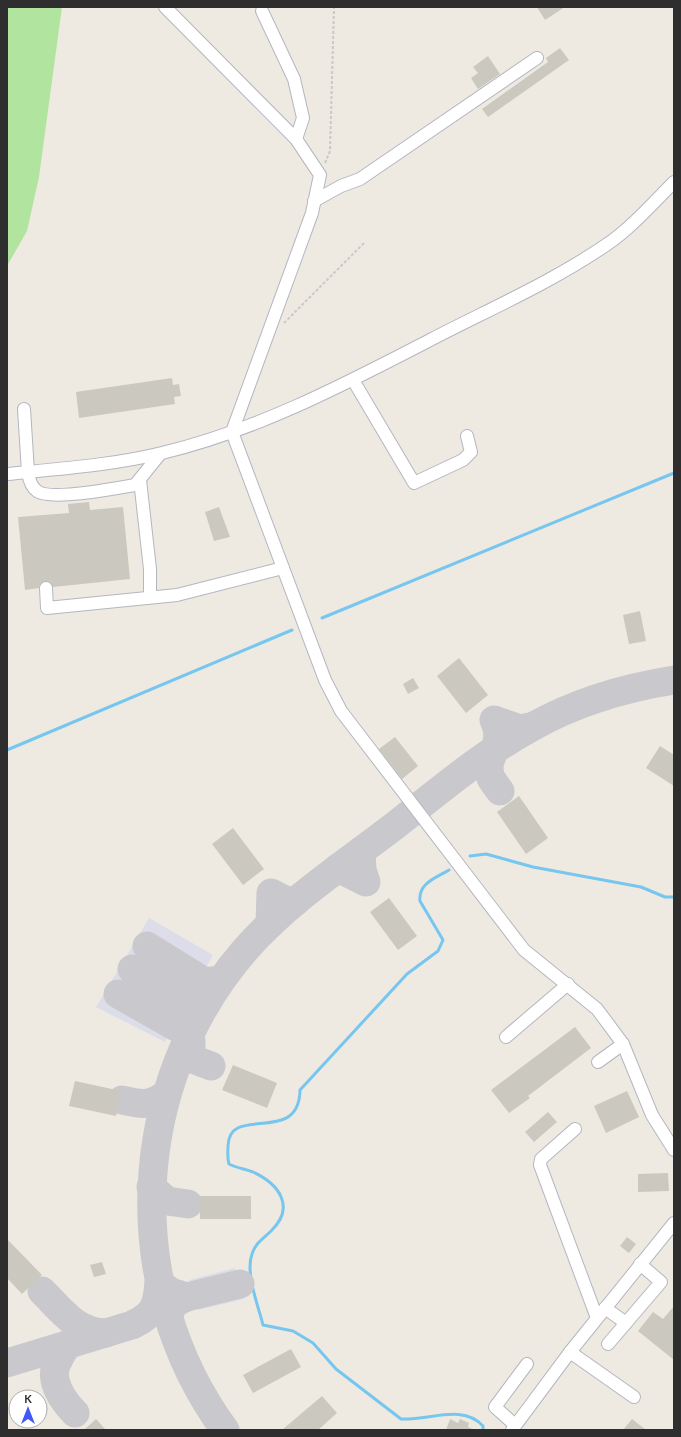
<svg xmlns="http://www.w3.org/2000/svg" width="681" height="1437" font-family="Lato,sans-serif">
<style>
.airport{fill:#dcdde8}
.green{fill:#b1e49e}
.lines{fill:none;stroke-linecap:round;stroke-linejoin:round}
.stream{stroke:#76c6ef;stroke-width:3}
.taxiway{stroke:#c9c8cc;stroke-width:29}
.building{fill:#cbc8bf}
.minor-casing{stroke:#b4b6c1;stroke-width:14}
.path{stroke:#c9c9c9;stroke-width:2;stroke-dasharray:3 2;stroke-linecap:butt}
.minor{stroke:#fff;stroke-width:12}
</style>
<rect width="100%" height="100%" fill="#efeae1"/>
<!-- airport -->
<g class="airport">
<polygon points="149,918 213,955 165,1042 96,1007"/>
<polygon points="235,1268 244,1299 198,1310 189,1280"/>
</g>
<!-- green -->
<polygon class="green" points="7,7 62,7 39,177 27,231 7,266"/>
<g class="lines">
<!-- stream -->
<g class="stream">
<polyline points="322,618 674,473"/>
<polyline points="7,750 292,630"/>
<polyline points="470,856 486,854 533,867 641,887 665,897 674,897"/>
<path d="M449 870C436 878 418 883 420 901L443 940 438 951 407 974 300 1090C299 1147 229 1103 228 1146 228 1152 227 1158 229 1164 237 1168 245 1169 253 1172 279 1184 296 1207 271 1231 263 1239 256 1242 252 1254 245 1273 258 1305 263 1325L293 1331 313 1343 336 1369 401 1419C428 1421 463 1403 483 1426V1430"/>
</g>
<!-- taxiway -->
<g class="taxiway">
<path d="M500 791C497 787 493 782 491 778 482 756 507 747 494 720L520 729 530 727"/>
<polyline points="338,868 366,882 362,870 361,851"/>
<polyline points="270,924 271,893 289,902 296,901"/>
<polyline points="147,946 205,982 221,980"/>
<polyline points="132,969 192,1005 202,1007 206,1004"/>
<polyline points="118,994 176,1027"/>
<polyline points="188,1036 191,1040 191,1056 195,1060 211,1066"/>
<path d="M122 1100C139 1104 151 1107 166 1094"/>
<polyline points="151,1187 167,1201 188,1204"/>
<path d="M159 1283 171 1292 187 1297C176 1301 170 1306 169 1318"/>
<path d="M42 1291C62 1311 76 1332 106 1333"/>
<polyline points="187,1297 240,1284"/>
<path d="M67 1345C63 1351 59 1358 56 1365 50 1382 63 1401 75 1413"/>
<path d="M7 1363 132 1325C154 1315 157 1306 159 1283"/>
<path d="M225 1430C120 1287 129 1084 245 950 289 900 345 864 397 824 440 790 484 753 532 727 576 702 624 688 674 680"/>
</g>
</g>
<!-- building -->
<g class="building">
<polygon points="537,7 565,7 545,20"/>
<polygon points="560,48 569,60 488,117 482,109 548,62 546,58"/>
<polygon points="488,56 500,74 478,89 471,78 478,73 473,67"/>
<polygon points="172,378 173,385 179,384 181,396 174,397 175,404 79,418 76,392"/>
<polygon points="89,502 90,510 123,507 130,579 53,587 50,582 45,581 40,584 39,588 25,590 18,517 69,513 68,504"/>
<polygon points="219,507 230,537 214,541 205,512"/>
<polygon points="640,611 646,641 629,644 623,615"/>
<polygon points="459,658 488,695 466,713 437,676"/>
<polygon points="413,678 419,688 408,694 403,684"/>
<polygon points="395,737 418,766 402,779 379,749"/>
<polygon points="660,746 674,755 674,786 646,768"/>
<polygon points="519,796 548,838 526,854 497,812"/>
<polygon points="233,828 264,869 243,885 212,844"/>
<polygon points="389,898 417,936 398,950 370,912"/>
<polygon points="575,1027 591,1048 528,1096 530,1098 509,1113 491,1090"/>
<polygon points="233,1065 277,1083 267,1108 222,1090"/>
<polygon points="75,1081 121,1091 116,1116 69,1106"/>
<polygon points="627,1091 639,1117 606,1133 594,1106"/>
<polygon points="548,1112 557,1122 534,1142 525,1132"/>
<polygon points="668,1173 669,1191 638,1192 638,1174"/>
<rect x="200" y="1196" width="51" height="23"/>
<polygon points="627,1237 636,1244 629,1253 620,1246"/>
<polygon points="7,1239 42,1275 22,1294 7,1278"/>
<polygon points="102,1262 106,1274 94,1277 90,1265"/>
<polygon points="674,1306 674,1360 638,1331 653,1312 663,1319"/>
<polygon points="291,1349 301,1367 253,1393 243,1375"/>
<polygon points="322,1396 337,1413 318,1430 282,1430"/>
<polygon points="96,1419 106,1430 84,1430"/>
<polygon points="450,1419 458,1423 460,1419 469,1423 468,1427 475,1430 446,1430"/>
<polygon points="632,1419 646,1430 623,1430"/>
</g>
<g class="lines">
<!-- minor casing -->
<g class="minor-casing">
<g id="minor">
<polyline points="165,7 296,139 320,175 312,213 232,432 325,680 341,711 524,950 597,1009 623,1044 652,1115 674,1150"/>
<polyline points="262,11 294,79 303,118 296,139"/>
<polyline points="314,201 341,186 360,179 537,58"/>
<polyline points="353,380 414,483 463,460 471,452 467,436"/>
<path d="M24 409 28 472C29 479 31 487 37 491 50 501 118 488 135 485L160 454"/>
<path d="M7 474C57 469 114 465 162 453 258 430 345 384 432 339 490 309 552 282 606 245 631 228 652 204 674 182"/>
<polyline points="140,480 150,569 150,597"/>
<polyline points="46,588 47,608 177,595 283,568"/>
<polyline points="506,1037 568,984"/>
<polyline points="598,1062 623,1044"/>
<polyline points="575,1129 541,1159 540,1165 597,1318"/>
<polyline points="605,1308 626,1323"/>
<polyline points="608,1344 661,1282 640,1264"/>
<polyline points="570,1352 634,1397"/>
<polyline points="515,1425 495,1407 527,1364"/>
<polyline points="512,1430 570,1352 674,1223"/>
</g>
</g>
<!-- path -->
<g class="path">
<polyline points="325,163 330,151 334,7"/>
<polyline points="284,323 364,243"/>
</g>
<!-- minor -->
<use href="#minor" class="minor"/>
</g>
<!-- border -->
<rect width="681" height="1437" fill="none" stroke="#2e2e2e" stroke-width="16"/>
<!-- north arrow -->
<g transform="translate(28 1409)"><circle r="19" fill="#ffffff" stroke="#ababab"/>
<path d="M0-3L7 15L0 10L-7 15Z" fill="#4358fa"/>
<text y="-6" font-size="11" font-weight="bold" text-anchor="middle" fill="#2e2e2e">K</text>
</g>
</svg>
